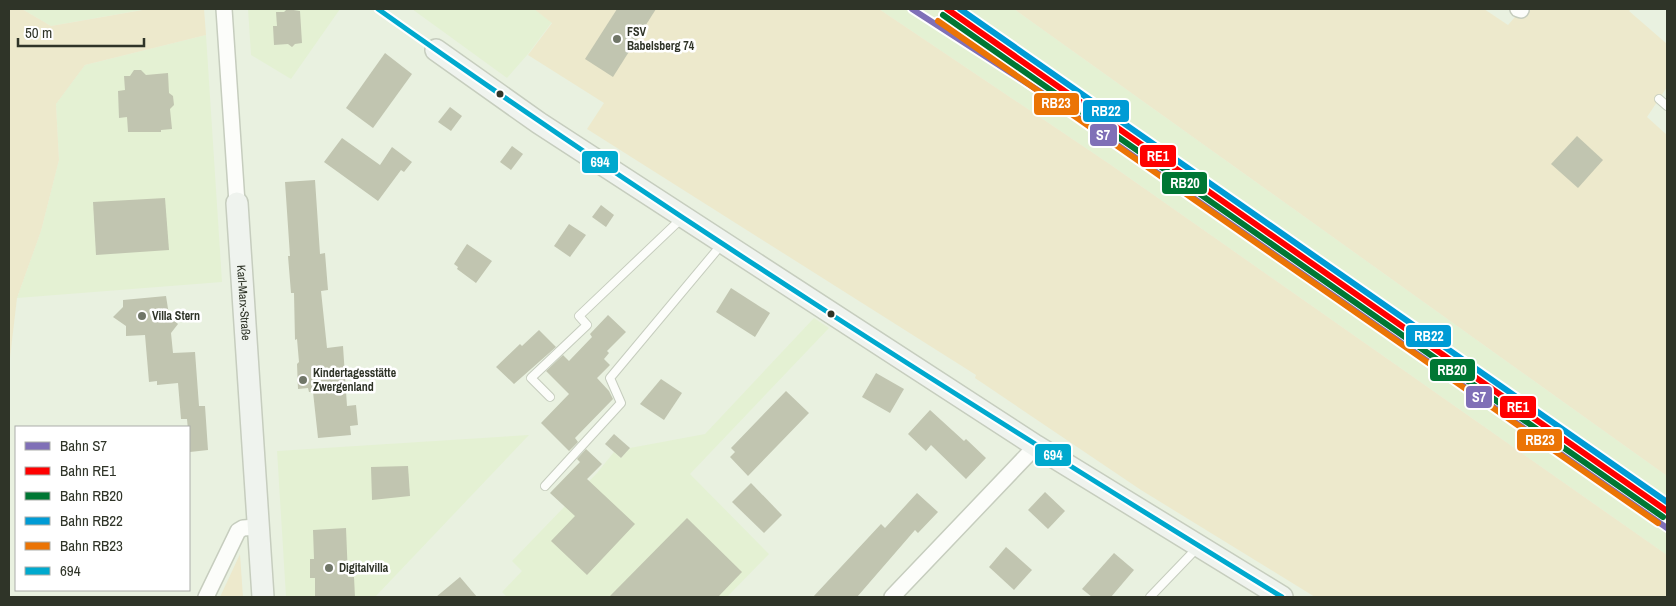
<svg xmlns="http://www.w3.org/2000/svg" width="1676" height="606" font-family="'Archivo Narrow',sans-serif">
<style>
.built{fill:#e4f1d3}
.green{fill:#ede9cc}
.building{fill:#c1c5b0}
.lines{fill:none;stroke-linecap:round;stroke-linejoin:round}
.lane-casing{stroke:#c6cdbe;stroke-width:10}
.street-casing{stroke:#c6cdbe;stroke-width:18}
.secondary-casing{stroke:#c6cdbe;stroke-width:24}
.lane{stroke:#fcfdfa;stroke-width:8}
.street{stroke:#fcfdfa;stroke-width:15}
.secondary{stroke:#eff3ee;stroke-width:21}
.bus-1-casing{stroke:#fff;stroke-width:9}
.bus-1{stroke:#00a9ce;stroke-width:5}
.rail-1-casing{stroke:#fff;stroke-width:10}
.rail-2-casing{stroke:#fff;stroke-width:10}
.rail-3-casing{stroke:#fff;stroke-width:10}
.rail-4-casing{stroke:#fff;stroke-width:10}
.rail-5-casing{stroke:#fff;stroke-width:10}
.rail-1{stroke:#8070b7;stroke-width:6}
.rail-2{stroke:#f00;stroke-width:6}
.rail-3{stroke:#007734;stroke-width:6}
.rail-4{stroke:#009bd5;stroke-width:6}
.rail-5{stroke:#eb7405;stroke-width:6}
.poi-dot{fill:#707668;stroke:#fff;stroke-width:2}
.bus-dot{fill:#2f3428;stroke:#fff;stroke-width:2}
.labels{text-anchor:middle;stroke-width:5;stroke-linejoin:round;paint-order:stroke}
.poi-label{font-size:12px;font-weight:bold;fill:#2f3428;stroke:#fff;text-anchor:start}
.street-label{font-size:12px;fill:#2f3428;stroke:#fff}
.line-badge{stroke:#fff;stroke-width:2}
.badge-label{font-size:14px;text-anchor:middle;font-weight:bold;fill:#fff}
</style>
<rect width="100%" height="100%" fill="#e9f1e0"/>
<!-- built -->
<g class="built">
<polygon points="22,9 147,9 51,26"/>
<polygon points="248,9 340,9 291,79 251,55"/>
<polygon points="412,9 534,9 552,22 528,54 507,78"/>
<polygon points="879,9 1014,9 1667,476 1667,555 1111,165"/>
<polygon points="206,35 222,282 17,298 41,231 59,160 56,104 85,65"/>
<polygon points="814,318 829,328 690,474 769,554 727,597 507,597 502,592 522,571 512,561 597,473 614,452 621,458 630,448 705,434"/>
<polygon points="529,435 375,597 286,597 277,451"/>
</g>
<!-- green -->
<g class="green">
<polygon points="9,9 22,9 51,26 148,9 204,9 206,35 85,65 56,104 59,160 41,231 17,298 9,366"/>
<polygon points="534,9 879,9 1111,165 1667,555 1667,597 1315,597 1141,490 975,378 976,375 587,129 604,103 528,55 552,23"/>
<polygon points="1014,9 1484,9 1508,25 1522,9 1631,9 1629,11 1667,44 1667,87 1647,117 1667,135 1667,476"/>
<polygon points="240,554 243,597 220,597"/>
</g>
<!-- building -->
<g class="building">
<polygon points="287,9 300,11 302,43 295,44 292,47 288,44 274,45 273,26 277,26 276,12 284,12"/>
<polygon points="617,9 656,9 613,77 585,59"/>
<polygon points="385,53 412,74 373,128 346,108"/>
<polygon points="134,70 141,70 146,75 168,73 169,93 173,96 174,105 170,109 172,129 161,130 161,132 128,132 127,117 119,118 118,91 125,90 124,76 130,76"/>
<polygon points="450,107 462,116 451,131 438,122"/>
<polygon points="1577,136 1603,160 1578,188 1551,164"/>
<polygon points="342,138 380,165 392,147 412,162 404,172 401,170 378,201 324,162"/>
<polygon points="512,146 523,154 511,170 500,162"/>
<polygon points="315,180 320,254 325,253 328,290 321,291 327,348 343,346 347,406 356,405 358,425 350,426 351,435 318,438 313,392 309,392 308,388 298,389 297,364 299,362 297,339 295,340 294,293 291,293 288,256 290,256 285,182"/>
<polygon points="165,198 169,250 96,255 93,202"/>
<polygon points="601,205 614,215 606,227 592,217"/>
<polygon points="569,224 586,235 570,257 554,246"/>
<polygon points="467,244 492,261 476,283 457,269 458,267 454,264"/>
<polygon points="731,288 770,313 755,337 716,312"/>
<polygon points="166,296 169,315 178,324 171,333 173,353 195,352 199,406 205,406 208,450 190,452 187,419 181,419 178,383 157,385 157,381 149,382 145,335 126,336 126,326 113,317 123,307 123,300"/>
<polygon points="608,315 626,332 607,351 609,353 604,359 610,365 597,378 609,391 613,399 575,438 578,442 569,451 541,423 569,394 546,371 563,355 569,361 592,337 590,334"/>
<polygon points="539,330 556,347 514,384 496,367 520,344 522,346"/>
<polygon points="876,373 904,389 890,413 862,397"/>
<polygon points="661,379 682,393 664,420 640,404"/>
<polygon points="786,391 809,413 748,476 730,457 735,452 731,448"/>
<polygon points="930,410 964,441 966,439 986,458 966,479 931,445 926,451 908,434"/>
<polygon points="614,434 630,448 621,458 605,444"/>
<polygon points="586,449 602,464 587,479 635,524 587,575 551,541 575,516 550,493 580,462 577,459"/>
<polygon points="408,466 410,496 372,500 371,467"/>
<polygon points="751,483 782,515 764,533 732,502"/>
<polygon points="1045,492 1065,511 1048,529 1028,510"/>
<polygon points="917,493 938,512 918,533 915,530 857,597 813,597 881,524 885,528"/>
<polygon points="687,518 742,572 718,597 609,597"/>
<polygon points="346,528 348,577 354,577 355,597 315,597 315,578 310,578 310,559 314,559 313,530"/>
<polygon points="1006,547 1032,570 1014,590 989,567"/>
<polygon points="1114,553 1134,570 1111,597 1092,597 1082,589"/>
<polygon points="460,577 477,597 436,597"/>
</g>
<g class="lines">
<!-- lane casing -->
<g class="lane-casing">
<g id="lane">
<polyline points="1659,99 1667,106"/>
<polyline points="550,397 531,378 587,325 579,316 682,218"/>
<polyline points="545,486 621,403 610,378 722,244"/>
<polyline points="1150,597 1198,547"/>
</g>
</g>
<!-- street casing -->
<g class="street-casing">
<g id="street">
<polyline points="224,9 237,203"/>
<polyline points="1518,9 1521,10"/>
<polyline points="206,597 238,531 243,528 258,527"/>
<polyline points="892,597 1036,446"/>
</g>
</g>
<!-- secondary casing -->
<g class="secondary-casing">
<g id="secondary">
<polyline points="436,50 539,123 1036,446 1282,597"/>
<path id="s1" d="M237 203 263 597"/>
</g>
</g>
<!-- lane -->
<use href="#lane" class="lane"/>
<!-- street -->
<use href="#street" class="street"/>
<!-- secondary -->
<use href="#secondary" class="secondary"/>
<!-- bus-1 casing -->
<g class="bus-1-casing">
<path id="bus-1" d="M378 9C671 217 976 409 1282 597"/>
</g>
<!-- bus-1 -->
<use href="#bus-1" class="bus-1"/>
<!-- rail-1 casing -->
<g class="rail-1-casing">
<polyline id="rail-1" points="912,9 1050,98 1667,528"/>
</g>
<!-- rail-2 casing -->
<g class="rail-2-casing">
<polyline id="rail-2" points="947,9 1667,511"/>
</g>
<!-- rail-3 casing -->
<g class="rail-3-casing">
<polyline id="rail-3" points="943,15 1663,517"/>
</g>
<!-- rail-4 casing -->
<g class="rail-4-casing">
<polyline id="rail-4" points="960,9 1667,502"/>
</g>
<!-- rail-5 casing -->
<g class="rail-5-casing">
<polyline id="rail-5" points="938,21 1658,523"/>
</g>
<!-- rail-1 -->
<use href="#rail-1" class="rail-1"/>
<!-- rail-2 -->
<use href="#rail-2" class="rail-2"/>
<!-- rail-3 -->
<use href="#rail-3" class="rail-3"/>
<!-- rail-4 -->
<use href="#rail-4" class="rail-4"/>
<!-- rail-5 -->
<use href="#rail-5" class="rail-5"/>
</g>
<!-- markers -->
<g class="poi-dot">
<circle cx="617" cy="39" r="5"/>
<circle cx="142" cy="316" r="5"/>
<circle cx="303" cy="380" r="5"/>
<circle cx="329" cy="568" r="5"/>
</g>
<g class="bus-dot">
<circle cx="500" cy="94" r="4.5"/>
<circle cx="831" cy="314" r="4.5"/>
</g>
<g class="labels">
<!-- poi labels -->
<g class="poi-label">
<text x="627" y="36">FSV<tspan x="627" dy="14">Babelsberg 74</tspan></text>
<text x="152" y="320">Villa Stern</text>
<text x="313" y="377">Kindertagesstätte<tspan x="313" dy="14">Zwergenland</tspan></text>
<text x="339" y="572">Digitalvilla</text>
</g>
<!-- street labels -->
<g class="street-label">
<text dy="4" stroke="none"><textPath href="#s1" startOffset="100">Karl-Marx-Straße</textPath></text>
</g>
</g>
<g class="line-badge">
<rect x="1033" y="92" width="47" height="24" rx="5" fill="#eb7405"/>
<rect x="1082" y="99" width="48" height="24" rx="5" fill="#009bd5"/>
<rect x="1089" y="123" width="29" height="24" rx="5" fill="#8070b7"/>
<rect x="1139" y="144" width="38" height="24" rx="5" fill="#f00"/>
<rect x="581" y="150" width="38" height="24" rx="5" fill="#00a9ce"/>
<rect x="1161" y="171" width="47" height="24" rx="5" fill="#007734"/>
<rect x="1405" y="324" width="47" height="24" rx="5" fill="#009bd5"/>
<rect x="1429" y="358" width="47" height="24" rx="5" fill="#007734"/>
<rect x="1465" y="385" width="28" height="24" rx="5" fill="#8070b7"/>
<rect x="1499" y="395" width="38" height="24" rx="5" fill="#f00"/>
<rect x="1516" y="428" width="47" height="24" rx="5" fill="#eb7405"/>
<rect x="1034" y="443" width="38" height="24" rx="5" fill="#00a9ce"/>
</g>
<g class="badge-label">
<text x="1056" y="108">RB23</text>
<text x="1106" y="116">RB22</text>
<text x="1103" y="140">S7</text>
<text x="1158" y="161">RE1</text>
<text x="600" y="167">694</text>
<text x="1185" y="188">RB20</text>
<text x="1429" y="341">RB22</text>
<text x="1452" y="375">RB20</text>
<text x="1479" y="402">S7</text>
<text x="1518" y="412">RE1</text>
<text x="1540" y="445">RB23</text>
<text x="1053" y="460">694</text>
</g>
<!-- border -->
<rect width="1676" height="606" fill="none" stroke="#2f3428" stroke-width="20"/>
<!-- legend -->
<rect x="15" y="426" width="175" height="165" fill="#ffffff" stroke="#acaea9"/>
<rect x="25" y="442" width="25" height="8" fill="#8070b7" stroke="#acaea9"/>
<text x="60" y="451" font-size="15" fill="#2f3428">Bahn S7</text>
<rect x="25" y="467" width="25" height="8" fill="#ff0000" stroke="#acaea9"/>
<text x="60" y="476" font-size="15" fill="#2f3428">Bahn RE1</text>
<rect x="25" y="492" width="25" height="8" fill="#007734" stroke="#acaea9"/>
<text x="60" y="501" font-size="15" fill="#2f3428">Bahn RB20</text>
<rect x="25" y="517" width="25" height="8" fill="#009bd5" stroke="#acaea9"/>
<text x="60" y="526" font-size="15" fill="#2f3428">Bahn RB22</text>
<rect x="25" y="542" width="25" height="8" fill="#eb7405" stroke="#acaea9"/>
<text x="60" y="551" font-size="15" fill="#2f3428">Bahn RB23</text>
<rect x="25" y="567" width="25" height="8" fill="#00a9ce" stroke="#acaea9"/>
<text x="60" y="576" font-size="15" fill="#2f3428">694</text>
<!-- scale -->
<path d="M18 38v8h126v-8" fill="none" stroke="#2f3428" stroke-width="2.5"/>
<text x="25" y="38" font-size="15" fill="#2f3428" stroke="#ffffff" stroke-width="4" paint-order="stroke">50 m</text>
</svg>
